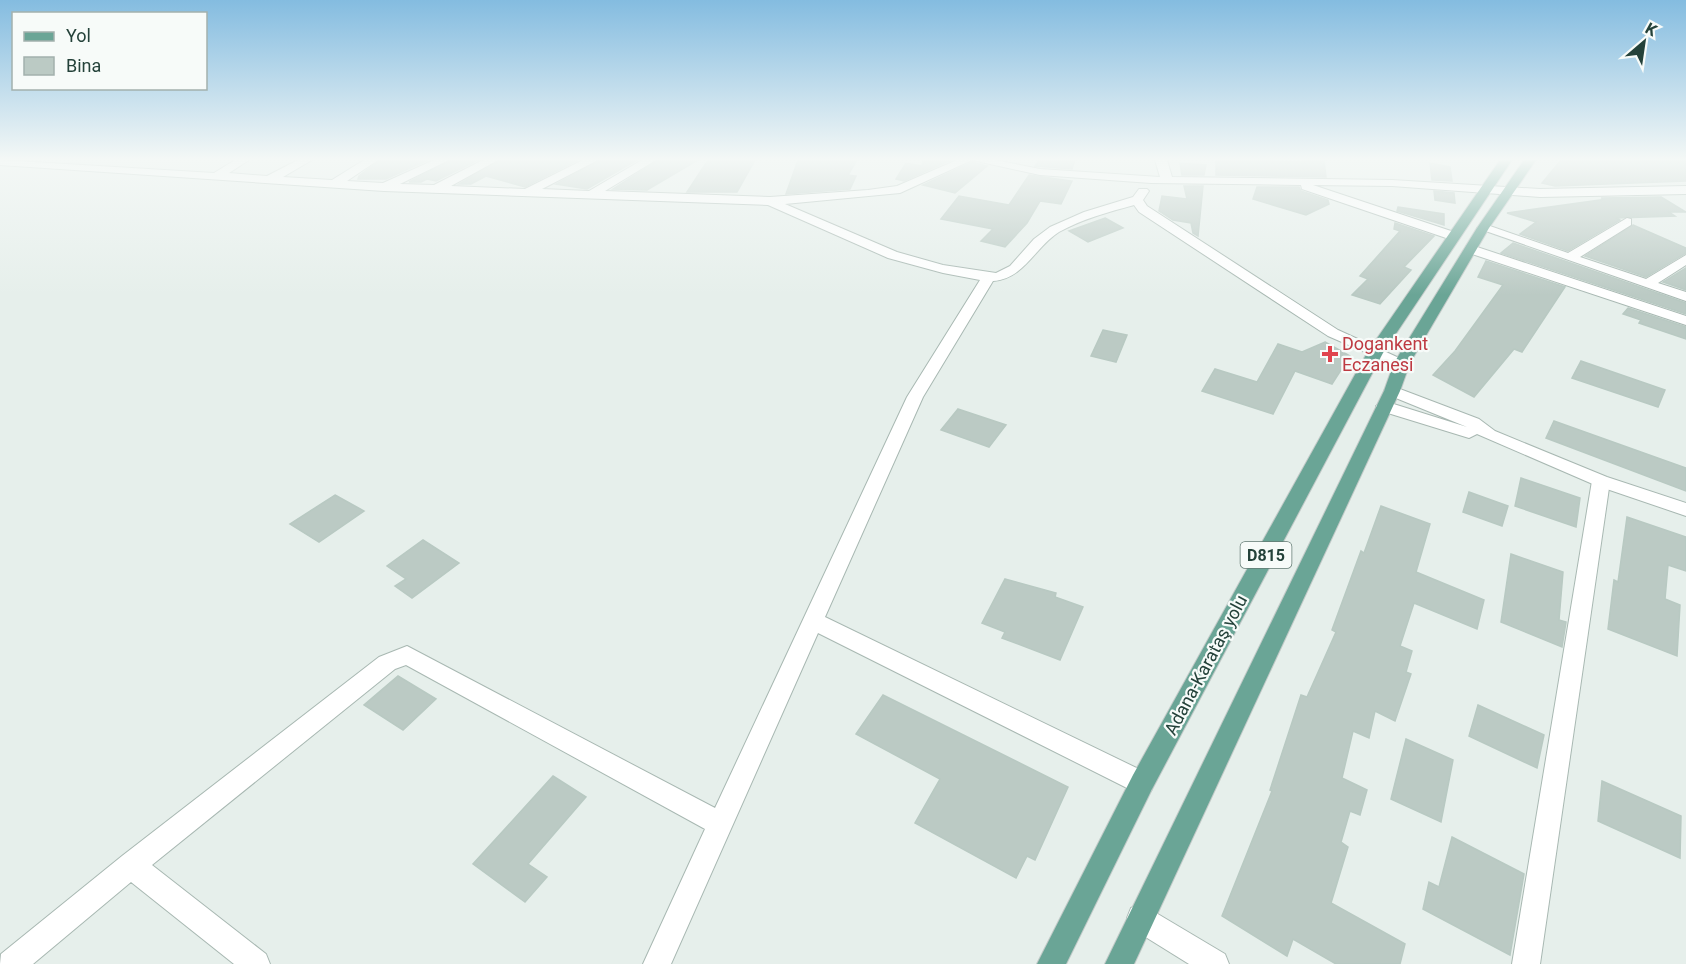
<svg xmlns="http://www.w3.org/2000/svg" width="1686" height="964" font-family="Roboto,sans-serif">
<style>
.building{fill:#bbcac4;stroke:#b8c9c2;stroke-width:1.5}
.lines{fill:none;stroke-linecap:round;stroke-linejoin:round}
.minor-casing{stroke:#a8b8b2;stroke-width:2}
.tertiary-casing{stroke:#a8b8b2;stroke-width:2}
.primary-casing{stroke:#c2cac8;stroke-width:2}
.minor{fill:#fff;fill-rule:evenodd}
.tertiary{fill:#fff;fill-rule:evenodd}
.primary{fill:#6aa596;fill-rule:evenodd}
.health-dot{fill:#e0444e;stroke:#f7fbf9;stroke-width:2}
.labels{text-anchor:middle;stroke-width:4.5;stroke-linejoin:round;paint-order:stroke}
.shield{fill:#f7fbf9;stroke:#637a73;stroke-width:1.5}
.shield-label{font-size:16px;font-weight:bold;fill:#24423a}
.health-label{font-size:18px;fill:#be3a42;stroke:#f7fbf9;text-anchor:start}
.street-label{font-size:18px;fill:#24423a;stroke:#f7fbf9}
</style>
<rect width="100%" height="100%" fill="#e6efeb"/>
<!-- building -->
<g class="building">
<polygon points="380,160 428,160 386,179 358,179 359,176"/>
<polygon points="451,160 478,160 436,181 427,179 421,182 409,182"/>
<polygon points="500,160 578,160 525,187 486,176 471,184 459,184"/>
<polygon points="600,160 637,160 587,189 556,184"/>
<polygon points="658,160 698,160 647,190 613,189"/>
<polygon points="708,160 755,160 737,192 687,192"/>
<polygon points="798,160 857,160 848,175 856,176 850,189 786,194"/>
<polygon points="923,160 951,160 904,181 896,179 906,163 922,166"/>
<polygon points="1039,160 1075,160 1072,169 1035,166"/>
<polygon points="1216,160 1304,162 1304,160 1324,160 1326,177 1216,175"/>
<polygon points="1561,160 1686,160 1686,181 1555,186 1542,183"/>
<polygon points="972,162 987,166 955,193 923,185"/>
<polygon points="1180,163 1206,165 1204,175 1182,175"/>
<polygon points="1430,163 1450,167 1452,181 1432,180"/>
<polygon points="1029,175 1072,181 1061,204 1040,201 1027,223 1005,247 981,241 993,229 941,219 959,196 1009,205"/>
<polygon points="1184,186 1203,186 1198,236 1193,233 1191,223 1173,220 1159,211 1162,196 1187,199"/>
<polygon points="1257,187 1299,187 1301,191 1328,200 1329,204 1306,215 1253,199"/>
<polygon points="1434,191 1454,193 1455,203 1435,200"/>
<polygon points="1661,197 1686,212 1669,212 1675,216 1616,218 1620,220 1568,251 1520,234 1536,222 1507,213 1607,199 1601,198"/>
<polygon points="1398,207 1444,214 1444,225 1397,211"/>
<polygon points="1105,218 1123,228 1088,242 1069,231"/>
<polygon points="1395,223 1434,236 1404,267 1411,270 1380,304 1352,295 1368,279 1360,276 1400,231 1394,229"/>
<polygon points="1633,225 1686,248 1686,253 1646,277 1585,256"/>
<polygon points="1513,243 1686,303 1686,314 1501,253"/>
<polygon points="1486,261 1565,287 1522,352 1514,349 1474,397 1433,375 1455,351 1503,285 1478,277"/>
<polygon points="1686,268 1686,290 1663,282"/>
<polygon points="1628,308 1686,327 1686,339 1639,323 1641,320 1623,314"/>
<polygon points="1103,330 1127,335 1116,362 1091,356"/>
<polygon points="1325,342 1350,356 1332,384 1295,371 1273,414 1202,391 1215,369 1257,382 1278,344 1302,352"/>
<polygon points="1581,361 1665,390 1658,407 1572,378"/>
<polygon points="958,409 1006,425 989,447 941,430"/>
<polygon points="1554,421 1686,468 1686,491 1546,438"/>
<polygon points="1521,478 1580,498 1576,527 1515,506"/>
<polygon points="1469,492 1508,506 1502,526 1463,512"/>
<polygon points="335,495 364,511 319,542 290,524"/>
<polygon points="1381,506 1430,524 1416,572 1484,600 1477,629 1414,603 1400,646 1412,651 1406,672 1411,674 1395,721 1375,711 1369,738 1353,731 1342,778 1367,790 1360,815 1350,811 1341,842 1348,847 1331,903 1405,944 1400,964 1336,964 1293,939 1287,956 1222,916 1272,791 1270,790 1301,695 1307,697 1336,632 1332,630 1361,551 1364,553"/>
<polygon points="1627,517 1686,537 1686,571 1668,565 1665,599 1680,605 1677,656 1608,629 1614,580 1618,582"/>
<polygon points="423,540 459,563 412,598 395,586 406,579 387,566"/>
<polygon points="1511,554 1563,572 1559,620 1566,622 1562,647 1501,622"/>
<polygon points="1005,579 1056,593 1055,597 1083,607 1060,660 1002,638 1005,632 982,623"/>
<polygon points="398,676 436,699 403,730 364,705"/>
<polygon points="883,695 1068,787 1035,860 1027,856 1016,878 915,823 940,779 856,734"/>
<polygon points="1478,705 1544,735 1537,768 1469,736"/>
<polygon points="1406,739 1453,760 1441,822 1391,799"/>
<polygon points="553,776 586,797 528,864 547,877 525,902 473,864"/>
<polygon points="1602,781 1681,816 1680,858 1598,821"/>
<polygon points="1452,837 1524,874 1510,955 1423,909 1429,882 1439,887"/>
</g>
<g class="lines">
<!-- minor casing -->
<g class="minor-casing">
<g id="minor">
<path d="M0 160 214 173 235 160H249L229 173 267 176 298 160H312L283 177 332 180 364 160H378L347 181 383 183 434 160H449L400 184 434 185 483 160H498L451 186 525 189 583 160H598L542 189 589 191 642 160H656L605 191 770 197 868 190 897 186 957 160H995L1040 169 1160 177 1155 160H1167L1172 177 1392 180 1540 189 1686 186V194L1540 197 1392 186 1313 185 1457 233 1458 236 1452 240 1302 189 1301 185 1151 183 1040 175 972 160 900 193 785 204 897 252 943 265 996 273 1010 266 1034 239 1050 227 1084 212 1133 197 1139 189H1147L1149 191 1143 200 1147 206 1338 330 1410 363 1402 368 1397 366 1328 336 1139 212 1134 205C1109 212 1082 219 1059 232 1035 247 1024 279 993 281L923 397 825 617 1151 775 1154 783 1151 791 1142 794 1133 791 818 633 671 964H643L705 829 406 665 395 669 152 865 266 954 270 964H234L131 882 33 964H0L1 954 122 856 379 657 407 646 715 808 907 397 980 280 943 273 888 258 768 205 384 191 0 165Z"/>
<polygon points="1627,218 1631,219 1631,225 1580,257 1646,279 1686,255 1686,265 1658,283 1686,292 1686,301 1477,228 1483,224 1487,225 1568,253"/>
<polygon points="1471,245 1686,316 1686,325 1466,252 1466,246"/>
<polygon points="1601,475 1610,481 1540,964 1512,964 1592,481"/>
<polygon points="1141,904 1225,954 1229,964 1189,964 1131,928 1127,918 1131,908"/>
</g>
</g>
<!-- tertiary casing -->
<g class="tertiary-casing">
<polygon id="tertiary" points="1392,386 1479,419 1495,431 1607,477 1686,503 1686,516 1595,485 1477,434 1469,438 1378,410 1376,406 1384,401 1467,427 1386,394 1384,391 1386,388"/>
</g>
<!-- primary casing -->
<g class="primary-casing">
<g id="primary">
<polygon points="1500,160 1512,160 1383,353 1151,791 1066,964 1037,964 1133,775 1367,353"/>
<polygon points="1524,160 1536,160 1489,228 1410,363 1400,391 1134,964 1105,964 1384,391 1394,363 1477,228"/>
</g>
</g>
<!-- minor -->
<use href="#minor" class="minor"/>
<!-- tertiary -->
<use href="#tertiary" class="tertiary"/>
<!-- primary -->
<use href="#primary" class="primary"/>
</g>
<!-- sky -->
<linearGradient id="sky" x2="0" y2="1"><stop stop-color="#84bce0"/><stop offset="0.54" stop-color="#f4f8f6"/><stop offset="1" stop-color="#f4f8f6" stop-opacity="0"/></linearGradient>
<rect width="1686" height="295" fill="url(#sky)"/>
<!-- markers -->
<path class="health-dot" d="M1327 345h6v6h6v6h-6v6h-6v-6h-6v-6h6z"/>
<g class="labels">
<!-- shield labels -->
<rect class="shield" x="1240.5" y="542" width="51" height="26" rx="4.5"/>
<g class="shield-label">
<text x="1266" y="561">D815</text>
</g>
<!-- health labels -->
<g class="health-label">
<text x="1342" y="350">Dogankent<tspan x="1342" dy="21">Eczanesi</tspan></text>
</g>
<!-- street labels -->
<g class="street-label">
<text transform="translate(1206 665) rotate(-62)" y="6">Adana-Karataş yolu</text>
</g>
</g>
<!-- legend -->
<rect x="12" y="12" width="195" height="78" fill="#f7fbf9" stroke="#a3b1ad" stroke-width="1.5"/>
<rect x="24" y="32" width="30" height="9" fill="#6aa596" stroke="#a3b1ad" stroke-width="1.5"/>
<text x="66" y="42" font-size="18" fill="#24423a">Yol</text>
<rect x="24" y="57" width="30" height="18" fill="#bbcac4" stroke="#a3b1ad" stroke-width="1.5"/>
<text x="66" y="72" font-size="18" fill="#24423a">Bina</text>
<!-- north arrow -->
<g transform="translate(1644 42) rotate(29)" stroke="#f7fbf9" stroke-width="4.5" paint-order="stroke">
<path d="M0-4.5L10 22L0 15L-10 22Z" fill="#24423a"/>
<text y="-9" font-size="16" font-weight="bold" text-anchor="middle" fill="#24423a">K</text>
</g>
</svg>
